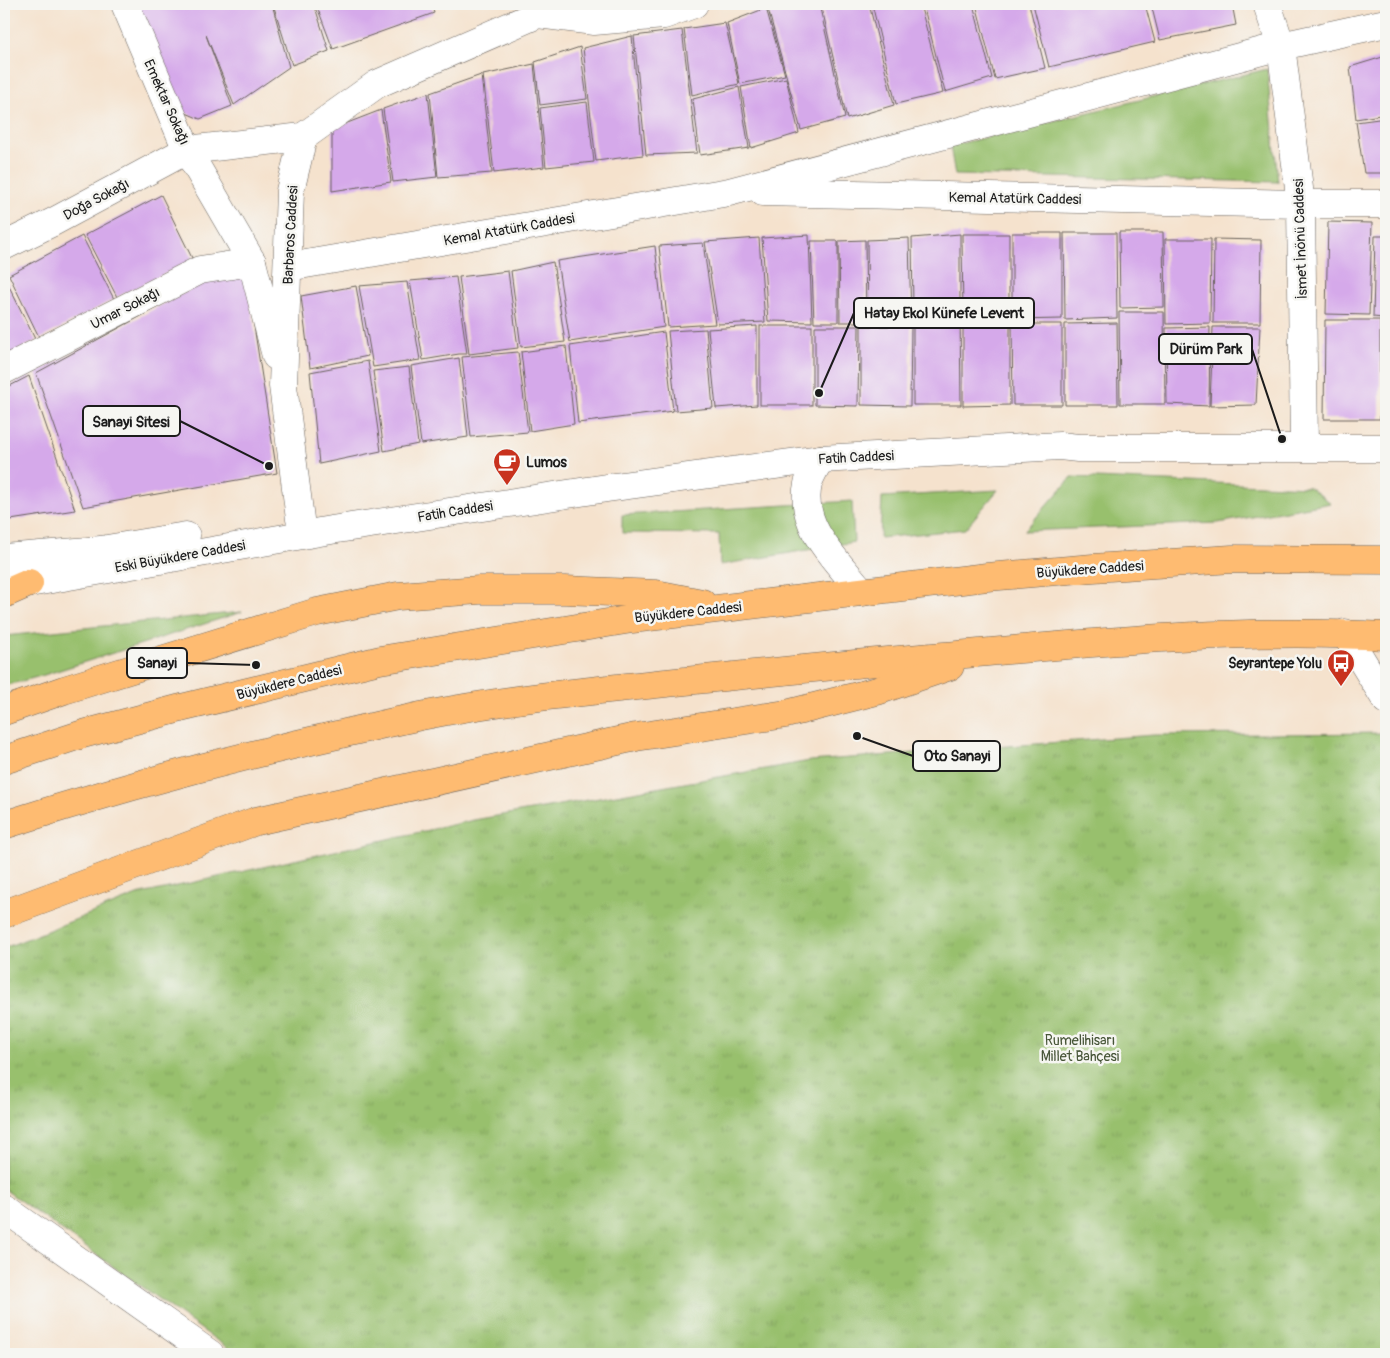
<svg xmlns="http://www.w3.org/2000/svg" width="1390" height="1358" font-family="Pangolin,sans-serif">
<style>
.grass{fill:#98c06d;stroke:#5a6e44}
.park{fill:url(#park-tufts);stroke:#5a6e44}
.building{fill:#d5a9ea}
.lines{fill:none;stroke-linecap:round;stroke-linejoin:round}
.minor-casing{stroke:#68615a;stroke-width:29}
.major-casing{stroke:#68615a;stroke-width:29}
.minor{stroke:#fff;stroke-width:28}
.major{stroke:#febb71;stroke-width:28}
.labels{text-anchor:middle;stroke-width:5;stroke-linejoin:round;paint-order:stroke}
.street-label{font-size:14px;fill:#1c1c1c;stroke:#f6f6f2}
.poi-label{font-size:14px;font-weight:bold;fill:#1c1c1c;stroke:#f6f6f2;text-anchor:start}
.park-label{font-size:14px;fill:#475538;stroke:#f6f6f2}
.leader{fill:none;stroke:#1c1c1c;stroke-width:2}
.callout-dot{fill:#1c1c1c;stroke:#f6f6f2;stroke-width:2}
.callout{fill:#f6f6f2;stroke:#1c1c1c;stroke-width:2}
.callout-label{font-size:15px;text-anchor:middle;font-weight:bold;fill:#1c1c1c}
</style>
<defs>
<pattern id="park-tufts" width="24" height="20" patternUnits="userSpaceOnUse" patternTransform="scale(1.25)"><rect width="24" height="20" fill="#98c06d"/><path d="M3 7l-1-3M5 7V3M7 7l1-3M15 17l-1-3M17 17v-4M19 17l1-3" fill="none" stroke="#82a45e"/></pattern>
</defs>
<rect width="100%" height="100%" fill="#f6f6f2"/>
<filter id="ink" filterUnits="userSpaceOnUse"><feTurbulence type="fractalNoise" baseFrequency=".02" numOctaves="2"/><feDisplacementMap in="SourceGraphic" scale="10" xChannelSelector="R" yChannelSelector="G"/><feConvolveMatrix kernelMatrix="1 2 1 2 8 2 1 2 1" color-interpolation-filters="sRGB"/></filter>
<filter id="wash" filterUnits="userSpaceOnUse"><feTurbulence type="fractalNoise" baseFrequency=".0096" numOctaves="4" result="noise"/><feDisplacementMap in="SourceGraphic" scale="20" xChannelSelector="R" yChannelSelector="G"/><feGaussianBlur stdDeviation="1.12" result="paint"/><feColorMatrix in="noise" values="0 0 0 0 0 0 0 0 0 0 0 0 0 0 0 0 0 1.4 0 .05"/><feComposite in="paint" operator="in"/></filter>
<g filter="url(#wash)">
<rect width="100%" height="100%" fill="#f5e2cd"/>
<!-- grass -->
<g class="grass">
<polygon points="1267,69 1278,182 955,175 950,146"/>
<polygon points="1072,477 1309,487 1331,503 1218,523 1024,531"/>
<polygon points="998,490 965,529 880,538 882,497"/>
<polygon points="852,501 854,542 720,565 719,534 622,533 622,515"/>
<polygon points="242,612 41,676 4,686 4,636"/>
</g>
<!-- park -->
<polygon class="park" points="1386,733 1386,1354 236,1354 4,1189 4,948 137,895 474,820 810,761 1154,735"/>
<g id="blocks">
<!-- building -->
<g class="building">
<polygon points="132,4 272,4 289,67 234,105 206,35 232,106 200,119 179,110"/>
<polygon points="273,4 314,4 329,51 292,65"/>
<polygon points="316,4 431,4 434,13 333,49"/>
<polygon points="787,4 819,4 845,118 801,130 768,9"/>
<polygon points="821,4 869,4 894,105 847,119"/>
<polygon points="872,4 920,4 943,93 896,104"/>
<polygon points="923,4 973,4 992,78 945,92"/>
<polygon points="976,4 1029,4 1045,68 995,79"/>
<polygon points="1033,4 1145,4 1155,42 1049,67"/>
<polygon points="1151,4 1232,4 1236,25 1160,40"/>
<polygon points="766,8 785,75 740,84 727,23"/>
<polygon points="725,23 739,84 692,95 684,29"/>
<polygon points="682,30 697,153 646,155 634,36"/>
<polygon points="632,36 643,155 596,161 583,48"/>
<polygon points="580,47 587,99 540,105 535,62"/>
<polygon points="1386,56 1386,114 1356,119 1350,67"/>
<polygon points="534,64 544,167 494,173 483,75"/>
<polygon points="481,75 492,173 438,177 430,93"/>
<polygon points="786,78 799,133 751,148 741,87"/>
<polygon points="739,87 749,148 700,155 693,99"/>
<polygon points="428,93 437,177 393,182 383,109"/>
<polygon points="587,102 594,162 546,167 540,108"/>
<polygon points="381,110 391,182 332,191 332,129"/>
<polygon points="1386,118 1386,173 1364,173 1356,122"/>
<polygon points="161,195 193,260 117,297 85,235"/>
<polygon points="1328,222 1372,223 1369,315 1326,314"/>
<polygon points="1119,232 1163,232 1164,307 1120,308"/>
<polygon points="1012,233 1062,233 1062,319 1012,320"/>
<polygon points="1064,233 1116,233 1117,318 1065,320"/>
<polygon points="960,234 960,309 913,310 912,238"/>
<polygon points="962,234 1009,234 1009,320 963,320"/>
<polygon points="809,235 812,322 768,321 762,238"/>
<polygon points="82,236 114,299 40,339 9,275"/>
<polygon points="1375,236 1386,236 1386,329 1383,329 1383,318 1373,317"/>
<polygon points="759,238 765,322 718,324 705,242"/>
<polygon points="909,238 911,322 868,322 867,240"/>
<polygon points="1165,239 1211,239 1210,323 1166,324"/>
<polygon points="1214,239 1261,240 1260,323 1213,323"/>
<polygon points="865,240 866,322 840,322 839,241"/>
<polygon points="811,241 838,241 838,322 814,322"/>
<polygon points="703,243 715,324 668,327 659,246"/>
<polygon points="655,246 664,327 570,342 557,261"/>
<polygon points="553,262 565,342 521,347 511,271"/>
<polygon points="508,271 518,348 469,354 459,277"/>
<polygon points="246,275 277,473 83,507 36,373 204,282"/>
<polygon points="4,276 36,341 4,357"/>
<polygon points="456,277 467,354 459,354 423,360 410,281"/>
<polygon points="407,282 420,360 373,367 359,286"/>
<polygon points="356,286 368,356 310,368 301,296"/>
<polygon points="1119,312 1164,312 1165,404 1120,404"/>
<polygon points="960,313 961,405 913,405 913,314"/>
<polygon points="1325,320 1380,320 1380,419 1324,419"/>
<polygon points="1117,323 1118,405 1065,405 1065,324"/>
<polygon points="963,324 1010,324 1010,405 963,406"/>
<polygon points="1012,324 1062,324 1062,405 1013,405"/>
<polygon points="757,326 757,405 716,408 708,329"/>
<rect x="760" y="326" width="52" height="79"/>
<polygon points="815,326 859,326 858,406 815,405"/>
<polygon points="861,326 911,326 910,406 861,405"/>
<polygon points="1210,327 1209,406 1167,404 1166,328"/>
<polygon points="1213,327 1260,327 1256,405 1210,406"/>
<polygon points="706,329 713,408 676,411 668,331"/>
<polygon points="664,332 673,411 578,423 570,346"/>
<polygon points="566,346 574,424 530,431 521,352"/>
<polygon points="518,352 528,432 471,437 462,357"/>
<polygon points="459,358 468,437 421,444 411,366"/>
<polygon points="368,361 381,451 319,464 310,372"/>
<polygon points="409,367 418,444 384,451 373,371"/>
<polygon points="29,376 75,510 4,521 4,389"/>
</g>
</g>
</g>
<g filter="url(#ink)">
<use href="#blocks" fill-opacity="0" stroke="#68615a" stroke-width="1"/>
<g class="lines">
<!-- minor casing -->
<g class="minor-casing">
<g id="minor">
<polyline points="125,4 187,150 303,137"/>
<polyline points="1267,4 1281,46 1301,204 1304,447"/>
<polyline points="763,192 1301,204 1386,204"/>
<polyline points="4,246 53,222 187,150 252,262 276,356"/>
<polyline points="288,267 729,192 1281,46 1386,23"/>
<polyline points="4,370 200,270 252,262"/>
<path d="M820 459C816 467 810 476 808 484 798 527 838 561 862 592"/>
<polyline points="300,519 283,386 290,191 303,137 377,84 538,14 594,21 664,15 694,4"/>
<polyline points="4,558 101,550 186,536"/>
<polyline points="6,585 29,583 331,530 607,488 820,459 1060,446 1078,448 1386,448"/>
<polyline points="1345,633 1386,700"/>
<polyline points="4,1208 210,1354"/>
</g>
</g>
<!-- major casing -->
<g class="major-casing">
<g id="major">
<polyline points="4,594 29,583"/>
<polyline points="4,711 64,690 317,612 398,596 479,590 565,590 656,594 702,603"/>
<polyline points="4,760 83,734 181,708 380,660 632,619 987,577 1093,568 1232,559 1386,560"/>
<path d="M4 825C114 790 224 760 337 735 367 728 396 721 426 715 502 700 579 692 656 684 752 674 848 664 944 656 1090 643 1239 627 1386 636"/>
<polyline points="4,914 256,821 636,737 786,714 877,691 950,666"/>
</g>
</g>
<!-- minor -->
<use href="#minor" class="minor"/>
<!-- major -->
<use href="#major" class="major"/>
</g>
</g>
<!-- icons -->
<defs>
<g id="cafe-pin" transform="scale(1.4375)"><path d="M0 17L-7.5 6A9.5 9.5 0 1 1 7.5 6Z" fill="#c8321e" stroke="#f6f6f2"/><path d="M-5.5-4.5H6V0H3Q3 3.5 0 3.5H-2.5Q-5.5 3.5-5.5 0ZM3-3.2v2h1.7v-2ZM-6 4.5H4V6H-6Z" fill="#fff"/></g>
<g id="bus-pin" transform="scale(1.4375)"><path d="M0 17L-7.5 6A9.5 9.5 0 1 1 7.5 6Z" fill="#c8321e" stroke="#f6f6f2"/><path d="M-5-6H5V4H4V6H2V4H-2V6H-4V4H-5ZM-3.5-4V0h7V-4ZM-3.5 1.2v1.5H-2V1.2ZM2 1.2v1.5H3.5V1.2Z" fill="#fff"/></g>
</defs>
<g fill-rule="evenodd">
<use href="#cafe-pin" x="507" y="462"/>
<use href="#bus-pin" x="1341" y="663"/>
</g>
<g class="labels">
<!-- street labels -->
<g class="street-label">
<text transform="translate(167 102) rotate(66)" y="5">Emektar Sokağı</text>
<text transform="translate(1015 198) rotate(1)" y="5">Kemal Atatürk Caddesi</text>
<text transform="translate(96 199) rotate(-28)" y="5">Doğa Sokağı</text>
<text transform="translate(509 229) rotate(-10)" y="5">Kemal Atatürk Caddesi</text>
<text transform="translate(290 235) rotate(-87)" y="5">Barbaros Caddesi</text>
<text transform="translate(1300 239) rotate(-92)" y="5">İsmet İnönü Caddesi</text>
<text transform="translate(125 308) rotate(-27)" y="5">Umar Sokağı</text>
<text transform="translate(856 457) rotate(-3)" y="5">Fatih Caddesi</text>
<text transform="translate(455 511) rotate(-9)" y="5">Fatih Caddesi</text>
<text transform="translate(180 556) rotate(-10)" y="5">Eski Büyükdere Caddesi</text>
<text transform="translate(1090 569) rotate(-4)" y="5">Büyükdere Caddesi</text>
<text transform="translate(688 612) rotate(-6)" y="5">Büyükdere Caddesi</text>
<text transform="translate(289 682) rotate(-14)" y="5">Büyükdere Caddesi</text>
</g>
<!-- poi labels -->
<g class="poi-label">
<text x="526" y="467">Lumos</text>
<text x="1322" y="668" text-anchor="end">Seyrantepe Yolu</text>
</g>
<!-- park labels -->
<g class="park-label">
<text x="1080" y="1045">Rumelihisarı<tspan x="1080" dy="16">Millet Bahçesi</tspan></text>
</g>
</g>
<!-- callouts -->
<path class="leader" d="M819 393L854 313M1282 439L1252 349M269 466L180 421M256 665L187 663M857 736L913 756"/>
<g class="callout-dot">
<circle cx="819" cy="393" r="5"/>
<circle cx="1282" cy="439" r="5"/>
<circle cx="269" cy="466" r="5"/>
<circle cx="256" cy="665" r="5"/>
<circle cx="857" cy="736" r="5"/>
</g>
<g class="callout">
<rect x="854" y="298" width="180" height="30" rx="5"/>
<rect x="1159" y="334" width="93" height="30" rx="5"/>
<rect x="83" y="406" width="97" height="30" rx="5"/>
<rect x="127" y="648" width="60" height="30" rx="5"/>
<rect x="913" y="741" width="87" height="30" rx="5"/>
</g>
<g class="callout-label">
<text x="944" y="318">Hatay Ekol Künefe Levent</text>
<text x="1206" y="354">Dürüm Park</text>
<text x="131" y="427">Sanayi Sitesi</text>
<text x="157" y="668">Sanayi</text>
<text x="957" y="761">Oto Sanayi</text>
</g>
<!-- margin -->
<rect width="1390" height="1358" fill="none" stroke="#f6f6f2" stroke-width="20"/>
</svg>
